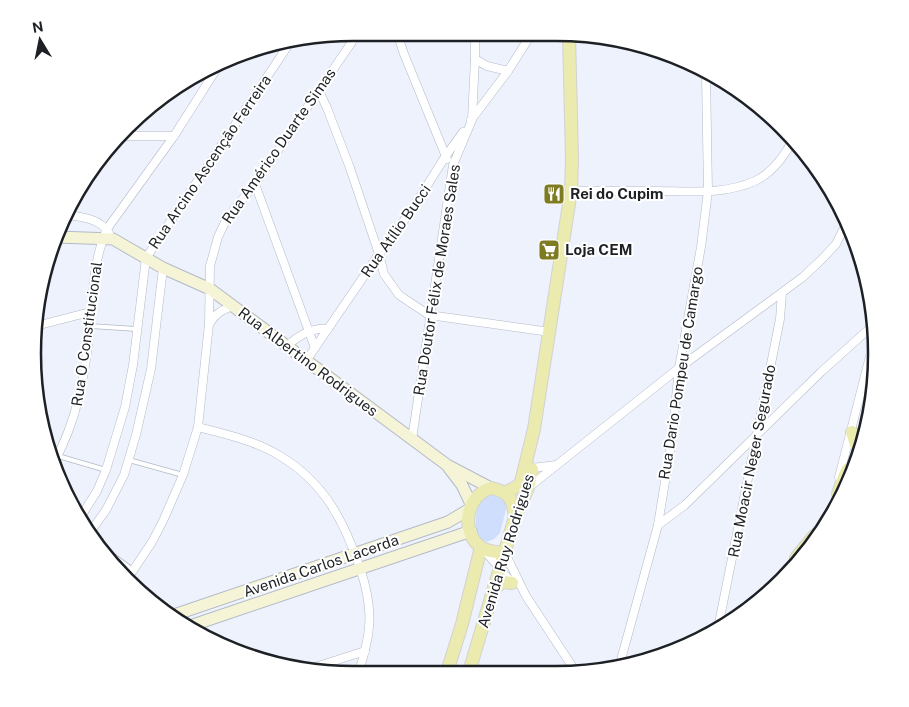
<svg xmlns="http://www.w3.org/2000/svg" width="909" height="707" font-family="'Public Sans',sans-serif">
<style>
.green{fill:#cfdefc}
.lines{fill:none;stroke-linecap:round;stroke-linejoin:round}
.lane-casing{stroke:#b3bac7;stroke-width:5.5}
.street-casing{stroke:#b3bac7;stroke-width:9}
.secondary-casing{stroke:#b3bac7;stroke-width:13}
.primary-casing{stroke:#d2d2d3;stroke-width:14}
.lane{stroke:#fff;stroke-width:4}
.street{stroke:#fff;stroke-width:8}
.secondary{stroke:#f5f4d7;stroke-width:11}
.primary{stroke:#ebeaaf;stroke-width:12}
.labels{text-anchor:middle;stroke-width:4;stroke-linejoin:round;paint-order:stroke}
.street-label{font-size:15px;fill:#1d2024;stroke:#fff}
.poi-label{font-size:15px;font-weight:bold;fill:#1d2024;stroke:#fff;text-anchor:start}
.rim{fill:none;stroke:#1d2024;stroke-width:2.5}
</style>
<rect width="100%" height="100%" fill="#edf2fd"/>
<!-- green -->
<path class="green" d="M489 494 503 498 507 506 500 533 494 539 487 542 478 538C474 522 474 503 489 494Z"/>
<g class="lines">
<!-- lane casing -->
<g class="lane-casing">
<g id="lane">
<polyline points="90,326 137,329"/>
<polyline points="58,456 106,470"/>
<polyline points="129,460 183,475"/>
<polyline points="104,549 133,570"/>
</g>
</g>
<!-- street casing -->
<g class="street-casing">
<g id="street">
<polyline points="397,33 404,54 447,159"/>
<polyline points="532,34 565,33"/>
<polyline points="475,59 487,66 508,71"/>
<polyline points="319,91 327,108 350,168 379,254 384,274 399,295 429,315 550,332"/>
<polyline points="471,120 508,71 532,33"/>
<polyline points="119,136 174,136"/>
<polyline points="255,184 315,348"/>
<path d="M571 191C599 191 628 191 656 191 689 191 724 195 755 181 772 173 783 158 792 142"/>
<path d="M67 215C83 217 100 219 109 233"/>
<path d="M210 323C216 313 222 310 233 306"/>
<polyline points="36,326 90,312"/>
<path d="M287 346C299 335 312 327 328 329"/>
<polyline points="306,361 379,254 411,211 445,157 463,132"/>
<path d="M198 427C226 434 256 441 280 456 324 482 344 521 360 568 366 586 371 608 369 627 368 643 363 657 359 672"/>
<polyline points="412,439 453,165 472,120 475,59 475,33"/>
<path d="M53 464C77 422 85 375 90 328 93 295 93 260 107 229L174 136 219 65"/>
<polyline points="532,468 556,465"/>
<polyline points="839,477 870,356"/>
<polyline points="529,487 679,368 803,277 822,259 836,244 844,228"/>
<polyline points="80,518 97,491 106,470 125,407 133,365 146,258 291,41"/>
<polyline points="658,525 685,505 821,372 870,328"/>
<polyline points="89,534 106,510 124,475 136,435 151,369 163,268"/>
<polyline points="484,550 512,583"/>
<polyline points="505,553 526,596 576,672"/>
<polyline points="130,575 152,542 163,521 183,475 198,427 209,324 210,266 218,237 227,218 255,184 358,33"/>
<polyline points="718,628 780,319 782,293"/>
<polyline points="619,667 658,525 672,438 679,368 701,247 708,191 706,75"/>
<polyline points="306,670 365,651"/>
</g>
</g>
<!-- secondary casing -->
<g class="secondary-casing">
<g id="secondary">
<polyline points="57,237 113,239 163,268 210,289 447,465 491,488"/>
<polyline points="449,468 462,485 471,504"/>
<polyline points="171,616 448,522 468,510"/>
<polyline points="187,627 471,531"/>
</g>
</g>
<!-- primary casing -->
<g class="primary-casing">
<g id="primary">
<polyline points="852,432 857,448"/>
<polyline points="505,493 518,486 521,482 534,429 571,191 572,160 569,33"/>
<polyline points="838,494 844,477 848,469"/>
<path d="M505 553C498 552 489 552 482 548 460 533 465 496 491 488 510 492 513 500 515 517"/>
<polyline points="796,558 814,536 823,529"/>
<polyline points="495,587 504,582 512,583"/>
<polyline points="447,672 462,624 481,547"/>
<polyline points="469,672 515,517 528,488 532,469"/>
</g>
</g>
<!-- lane -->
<use href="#lane" class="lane"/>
<!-- street -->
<use href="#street" class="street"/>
<!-- secondary -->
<use href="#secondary" class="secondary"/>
<!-- primary -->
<use href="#primary" class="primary"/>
</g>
<!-- icons -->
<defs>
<g id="restaurant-square" transform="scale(1.125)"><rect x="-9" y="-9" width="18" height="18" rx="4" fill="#7e7b22" stroke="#fff"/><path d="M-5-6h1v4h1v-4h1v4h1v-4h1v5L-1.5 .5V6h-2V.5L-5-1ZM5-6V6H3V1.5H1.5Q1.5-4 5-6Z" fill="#fff"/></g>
<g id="supermarket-square" transform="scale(1.125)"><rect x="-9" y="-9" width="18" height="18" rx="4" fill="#7e7b22" stroke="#fff"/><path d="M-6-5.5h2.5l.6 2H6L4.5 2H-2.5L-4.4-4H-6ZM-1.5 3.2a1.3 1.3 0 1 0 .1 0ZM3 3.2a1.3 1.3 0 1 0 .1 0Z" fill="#fff"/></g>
</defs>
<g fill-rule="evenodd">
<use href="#restaurant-square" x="554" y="194"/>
<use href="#supermarket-square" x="549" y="250"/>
</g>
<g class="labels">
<!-- street labels -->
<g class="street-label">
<text transform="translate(279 146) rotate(-55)" y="5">Rua Américo Duarte Simas</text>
<text transform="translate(210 162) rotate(-56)" y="5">Rua Arcino Ascenção Ferreira</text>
<text transform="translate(396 231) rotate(-55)" y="5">Rua Atílio Bucci</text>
<text transform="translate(437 280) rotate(-81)" y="5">Rua Doutor Félix de Moraes Sales</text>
<text transform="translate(87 334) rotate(-82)" y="5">Rua O Constitucional</text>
<text transform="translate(308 362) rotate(37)" y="5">Rua Albertino Rodrigues</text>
<text transform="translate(681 373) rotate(-81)" y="5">Rua Dario Pompeu de Camargo</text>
<text transform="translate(752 461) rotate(-79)" y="5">Rua Moacir Neger Segurado</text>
<text transform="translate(506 551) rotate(-73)" y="5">Avenida Ruy Rodrigues</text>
<text transform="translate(321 566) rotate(-19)" y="5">Avenida Carlos Lacerda</text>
</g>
<!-- poi labels -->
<g class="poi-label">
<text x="570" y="199">Rei do Cupim</text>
<text x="565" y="255">Loja CEM</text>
</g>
</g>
<!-- crop -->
<path d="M0 0H909V707H0ZM353 41H556A312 312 0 0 1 868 353V354A312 312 0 0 1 556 666H353A312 312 0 0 1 41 354V353A312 312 0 0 1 353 41Z" fill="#fff" fill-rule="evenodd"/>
<path class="rim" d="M353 41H556A312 312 0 0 1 868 353V354A312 312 0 0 1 556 666H353A312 312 0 0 1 41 354V353A312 312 0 0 1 353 41Z"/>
<!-- north arrow -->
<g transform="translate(40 40) rotate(350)" stroke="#ffffff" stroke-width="4" paint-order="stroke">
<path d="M0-4L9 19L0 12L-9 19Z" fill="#1d2024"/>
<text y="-8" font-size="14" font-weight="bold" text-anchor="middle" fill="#1d2024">N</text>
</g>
</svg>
